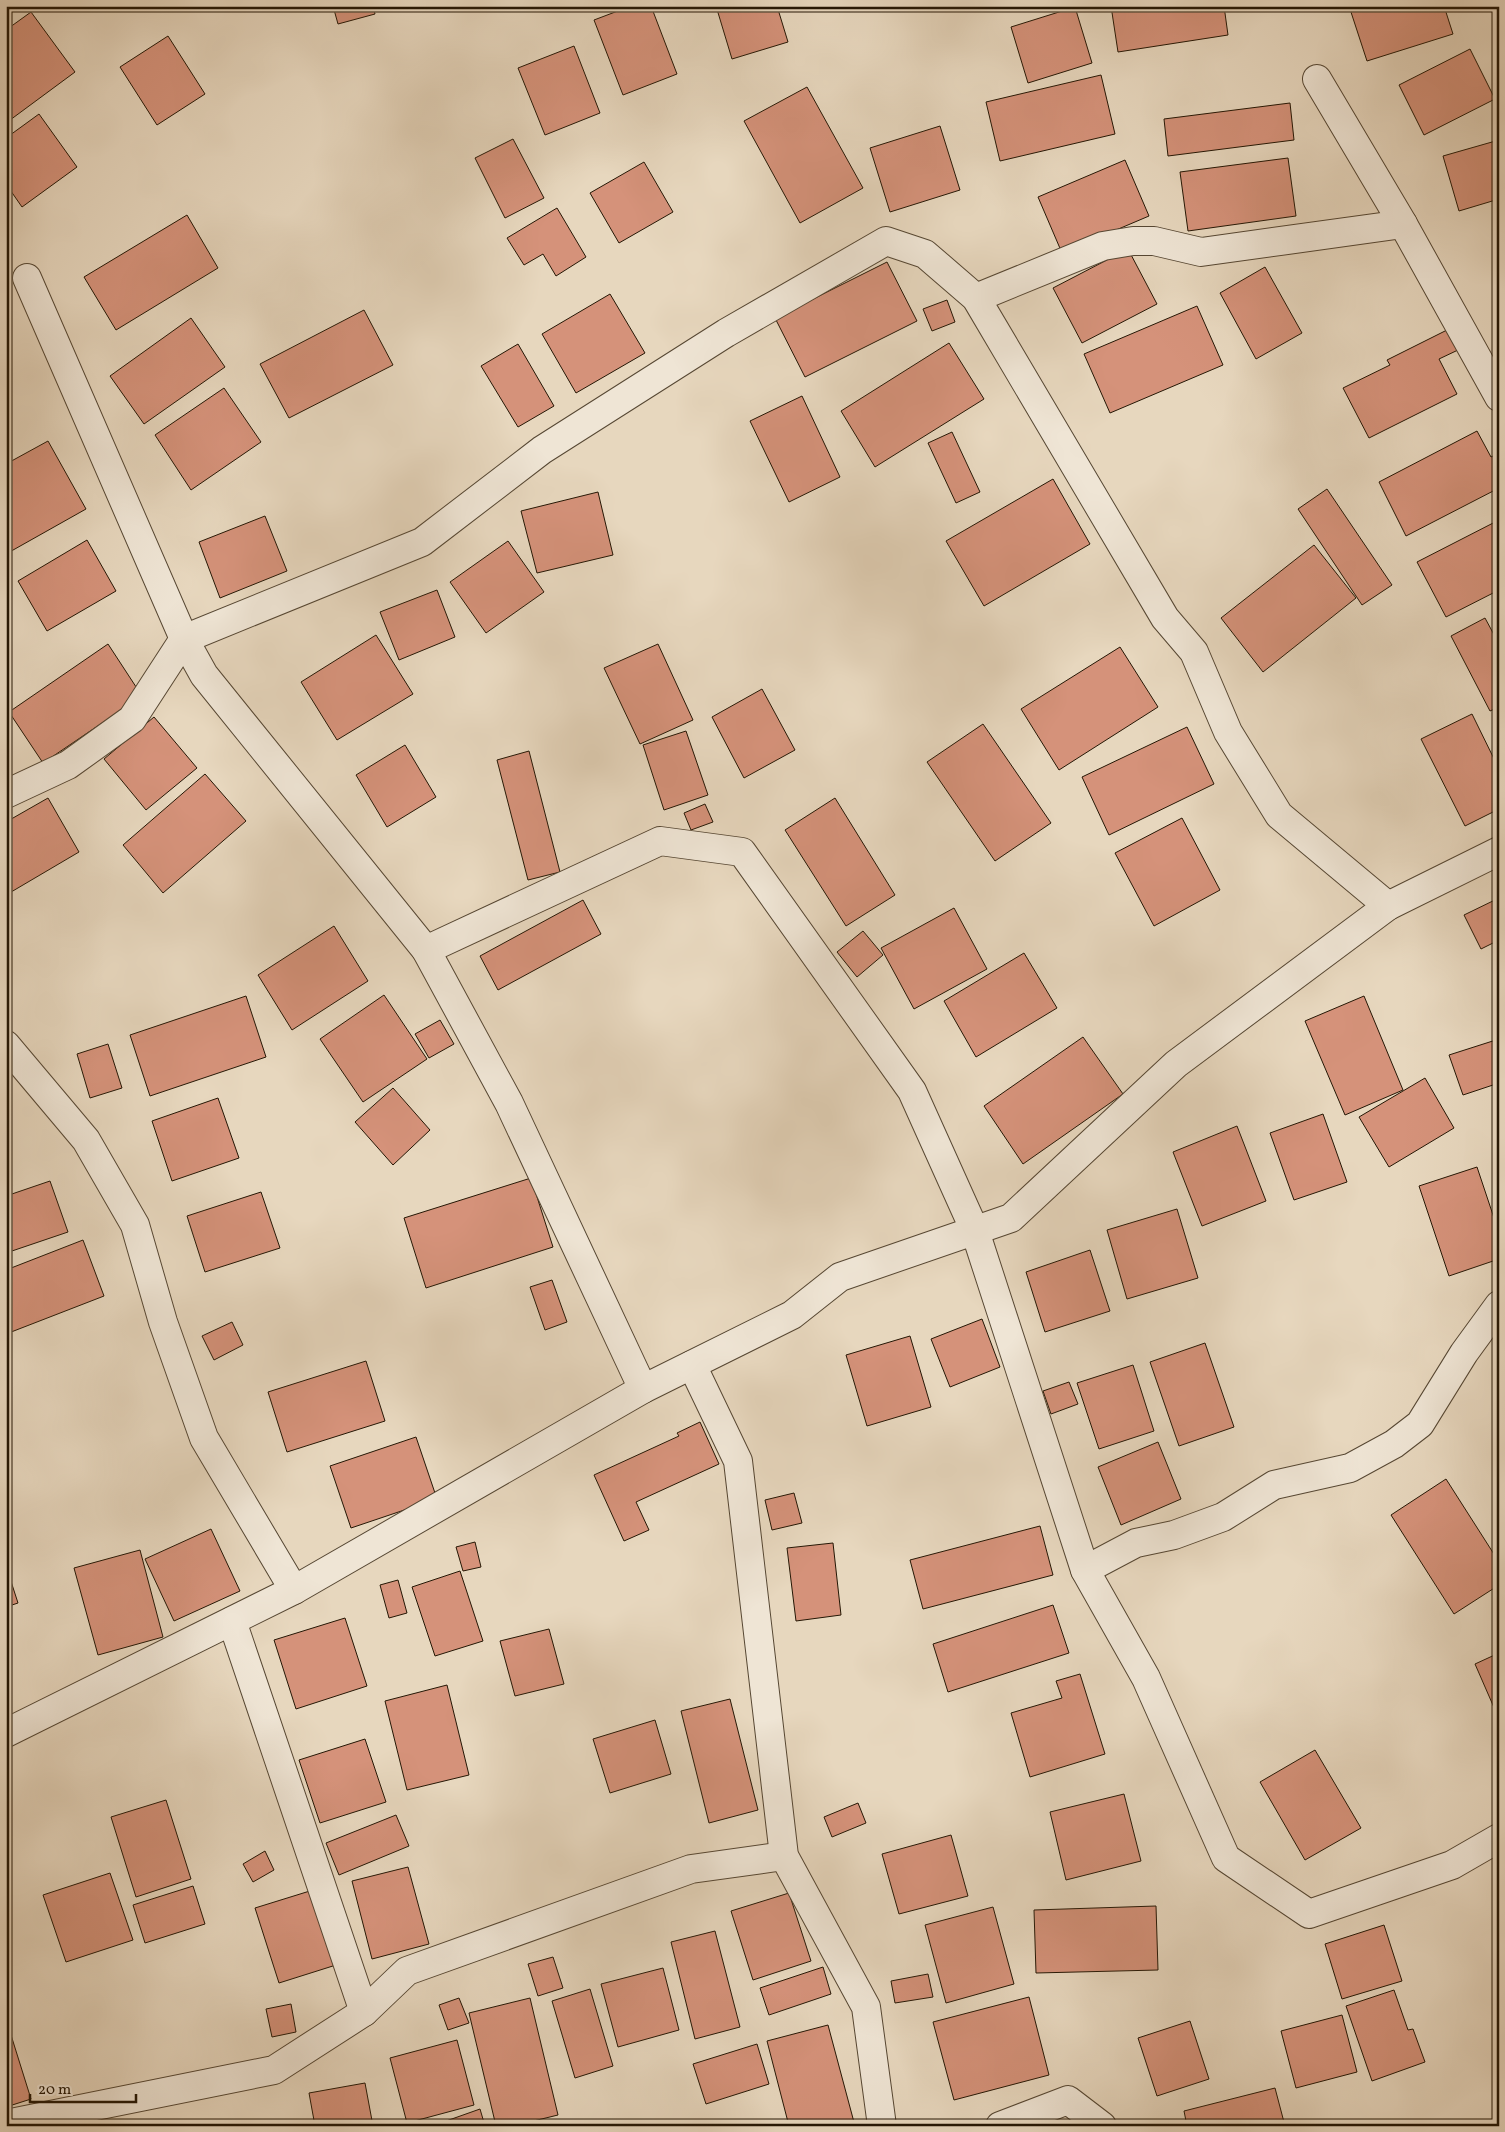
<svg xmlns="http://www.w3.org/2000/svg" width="1505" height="2132" font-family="Vollkorn,serif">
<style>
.building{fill:#d5927a;stroke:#251705}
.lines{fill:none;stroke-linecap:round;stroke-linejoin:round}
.street-casing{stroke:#564733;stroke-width:30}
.street{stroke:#efe5d5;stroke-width:28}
</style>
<rect width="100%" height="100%" fill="#e7d7be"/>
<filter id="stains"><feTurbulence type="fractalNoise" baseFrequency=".004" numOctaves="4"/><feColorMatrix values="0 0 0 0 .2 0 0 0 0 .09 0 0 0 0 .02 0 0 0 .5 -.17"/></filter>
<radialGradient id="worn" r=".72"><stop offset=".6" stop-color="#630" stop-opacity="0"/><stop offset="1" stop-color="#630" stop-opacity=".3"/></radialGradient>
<!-- building -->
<g class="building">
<polygon points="333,6 373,6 375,14 338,24"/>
<polygon points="631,6 651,6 677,74 623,95 594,20"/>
<polygon points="716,6 777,6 788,42 732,59"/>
<polygon points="1111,6 1224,6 1228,35 1118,52"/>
<polygon points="1349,6 1444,6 1453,34 1367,61"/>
<polygon points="1075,7 1092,63 1028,83 1011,27"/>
<polygon points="31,12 75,72 6,123 6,30"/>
<polygon points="168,36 205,94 157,125 120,67"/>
<polygon points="574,46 600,113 545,135 518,68"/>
<polygon points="1470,49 1495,99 1424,135 1399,85"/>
<polygon points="1101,75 1115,134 1000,161 986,102"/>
<polygon points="807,87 863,188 800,223 744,121"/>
<polygon points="1290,103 1294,140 1168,156 1164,119"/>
<polygon points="39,114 77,167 22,207 6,184 6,138"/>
<polygon points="940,126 960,190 890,212 870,148"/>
<polygon points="513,139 544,198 505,218 475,158"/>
<polygon points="1499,140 1499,199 1459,211 1443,156"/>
<polygon points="1288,158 1296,216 1188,231 1180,172"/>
<polygon points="1125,160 1149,216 1062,253 1038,197"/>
<polygon points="644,162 673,212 619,243 590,193"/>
<polygon points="557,208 586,257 556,276 543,254 524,265 507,238"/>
<polygon points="187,215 218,268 116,330 84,277"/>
<polygon points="1128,249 1157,304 1082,343 1053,288"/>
<polygon points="887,262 917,321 805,377 775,318"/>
<polygon points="1265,267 1302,333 1256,359 1220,293"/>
<polygon points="610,294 645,353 576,393 542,334"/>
<polygon points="947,300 955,322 932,331 923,309"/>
<polygon points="1197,306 1223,365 1110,413 1084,354"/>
<polygon points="364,310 393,365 289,418 260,364"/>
<polygon points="191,318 225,367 144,424 110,376"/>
<polygon points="1447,330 1458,350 1439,359 1457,394 1369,438 1343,388 1390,365 1387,360"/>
<polygon points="949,343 984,399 875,467 841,411"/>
<polygon points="518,344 554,406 518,427 481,366"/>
<polygon points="224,388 261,442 191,490 155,435"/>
<polygon points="802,396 840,477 789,502 750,421"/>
<polygon points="1477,431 1491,457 1499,453 1499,488 1406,536 1379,482"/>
<polygon points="952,432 980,492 956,503 928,443"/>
<polygon points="48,441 86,509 6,554 6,464"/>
<polygon points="1053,479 1090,544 984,606 946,541"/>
<polygon points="1327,489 1392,585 1362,605 1298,509"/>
<polygon points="598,492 613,555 537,573 521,511"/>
<polygon points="265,516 287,571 220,598 199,542"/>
<polygon points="1499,520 1499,590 1446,617 1417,562"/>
<polygon points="87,540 116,591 47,631 18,581"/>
<polygon points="508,541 544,592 486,633 450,582"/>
<polygon points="1314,545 1356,598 1263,672 1221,618"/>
<polygon points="437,590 455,637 399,660 380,612"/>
<polygon points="1485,618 1499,644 1499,707 1490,711 1451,636"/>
<polygon points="376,635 413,694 337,740 301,682"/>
<polygon points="108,644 142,696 43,763 9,712"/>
<polygon points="658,644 693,720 640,744 604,668"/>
<polygon points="1120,647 1158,707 1059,770 1021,709"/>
<polygon points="762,689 795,750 744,778 712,717"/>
<polygon points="1472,714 1499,769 1499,809 1465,826 1421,739"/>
<polygon points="154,717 197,768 146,810 104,759"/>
<polygon points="983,724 1051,823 995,861 927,762"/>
<polygon points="1187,727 1214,784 1109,835 1082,777"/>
<polygon points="686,731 708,795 664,810 643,745"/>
<polygon points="405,745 436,797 387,827 356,775"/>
<polygon points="529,751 560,872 528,880 497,760"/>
<polygon points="205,774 246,821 163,893 123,845"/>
<polygon points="48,798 79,852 6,895 6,822"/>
<polygon points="835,798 895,895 846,926 785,830"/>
<polygon points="705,804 713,822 691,830 684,813"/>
<polygon points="1182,818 1220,890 1154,926 1115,853"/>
<polygon points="1499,898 1499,940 1481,949 1464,915"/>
<polygon points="583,900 601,934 498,990 480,956"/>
<polygon points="954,908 987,969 914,1009 881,948"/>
<polygon points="334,926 368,981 292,1030 258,975"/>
<polygon points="863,931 883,955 857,977 837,952"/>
<polygon points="1024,953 1057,1008 976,1057 944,1001"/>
<polygon points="384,995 427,1059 363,1102 320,1039"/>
<polygon points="246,996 266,1057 150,1096 130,1035"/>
<polygon points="1364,996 1403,1090 1345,1115 1305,1021"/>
<polygon points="440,1020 454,1044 429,1058 415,1034"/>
<polygon points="1083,1037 1123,1094 1023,1164 984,1106"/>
<polygon points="1499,1039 1499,1083 1463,1095 1449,1055"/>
<polygon points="108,1044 122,1088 90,1098 77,1054"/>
<polygon points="1425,1078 1454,1128 1389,1167 1359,1117"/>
<polygon points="393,1088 430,1130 393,1165 355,1122"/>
<polygon points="218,1098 239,1158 172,1181 152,1121"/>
<polygon points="1323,1114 1347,1182 1294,1200 1270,1133"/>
<polygon points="1237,1126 1266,1201 1202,1226 1173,1152"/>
<polygon points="1477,1167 1499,1233 1499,1259 1449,1276 1419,1186"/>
<polygon points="531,1178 553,1247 426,1288 404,1218"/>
<polygon points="50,1181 68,1232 6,1253 6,1196"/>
<polygon points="261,1192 280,1248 205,1272 187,1216"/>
<polygon points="1177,1209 1198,1278 1127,1299 1107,1230"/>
<polygon points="83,1240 104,1296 6,1334 6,1270"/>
<polygon points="1090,1250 1110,1311 1045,1332 1026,1272"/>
<polygon points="552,1280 567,1322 545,1330 530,1287"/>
<polygon points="982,1319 1000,1367 950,1387 931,1339"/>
<polygon points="232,1322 243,1345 214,1360 202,1336"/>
<polygon points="910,1336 931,1407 867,1426 846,1355"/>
<polygon points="1205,1343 1234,1427 1179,1446 1150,1362"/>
<polygon points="366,1361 385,1421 287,1452 268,1392"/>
<polygon points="1133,1365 1154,1431 1099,1449 1077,1383"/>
<polygon points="1069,1382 1078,1404 1051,1414 1043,1391"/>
<polygon points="700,1422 719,1464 636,1502 649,1530 624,1541 594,1475 679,1436 677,1433"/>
<polygon points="416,1437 437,1499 351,1528 330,1466"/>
<polygon points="1158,1442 1181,1499 1121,1525 1098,1467"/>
<polygon points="1446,1479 1499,1562 1499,1585 1454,1614 1391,1515"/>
<polygon points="794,1493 802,1523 772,1530 765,1500"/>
<polygon points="1040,1526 1053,1575 923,1609 910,1560"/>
<polygon points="211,1529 240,1591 174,1621 145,1559"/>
<polygon points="475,1542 481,1567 463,1571 456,1547"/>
<polygon points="833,1543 841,1615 796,1621 787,1548"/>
<polygon points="140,1550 163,1637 98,1655 74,1568"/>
<polygon points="6,1566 18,1603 6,1607"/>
<polygon points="460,1571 483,1641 435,1656 412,1587"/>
<polygon points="398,1580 407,1613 389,1618 380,1585"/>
<polygon points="1053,1605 1069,1653 948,1692 933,1644"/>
<polygon points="345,1618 367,1686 296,1709 274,1640"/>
<polygon points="549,1629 564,1684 515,1696 500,1641"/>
<polygon points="1499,1653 1499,1719 1475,1664"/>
<polygon points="1080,1674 1105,1754 1030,1777 1011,1713 1062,1698 1056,1681"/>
<polygon points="447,1685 469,1775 407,1790 385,1701"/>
<polygon points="730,1699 758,1810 709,1823 681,1711"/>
<polygon points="655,1720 671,1774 610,1793 593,1739"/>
<polygon points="365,1739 386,1802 320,1823 299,1760"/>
<polygon points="1315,1750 1361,1828 1305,1860 1260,1782"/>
<polygon points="1124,1794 1141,1861 1066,1880 1050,1812"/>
<polygon points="166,1800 191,1879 136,1897 111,1817"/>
<polygon points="858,1803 866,1823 832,1837 824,1817"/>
<polygon points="396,1815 409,1846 339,1875 326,1843"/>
<polygon points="951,1835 968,1896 899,1914 882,1854"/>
<polygon points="265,1851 274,1870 253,1882 243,1864"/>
<polygon points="408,1867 429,1944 372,1959 352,1881"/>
<polygon points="110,1873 133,1940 66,1962 43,1895"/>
<polygon points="193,1886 205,1924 145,1943 133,1905"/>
<polygon points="313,1890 336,1965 279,1983 255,1908"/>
<polygon points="789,1893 811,1961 753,1980 731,1911"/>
<polygon points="1156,1906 1158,1970 1036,1973 1034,1910"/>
<polygon points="993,1907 1014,1984 946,2003 925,1925"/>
<polygon points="1384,1925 1402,1981 1342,1999 1325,1944"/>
<polygon points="715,1931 740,2027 695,2039 671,1942"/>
<polygon points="553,1957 563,1988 538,1996 528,1964"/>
<polygon points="823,1967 831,1994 769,2015 760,1988"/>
<polygon points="663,1968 679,2030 618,2047 601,1984"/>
<polygon points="928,1974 933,1997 895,2003 891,1981"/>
<polygon points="590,1989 613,2066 575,2078 552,2001"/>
<polygon points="1394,1990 1408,2030 1413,2029 1425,2062 1372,2081 1346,2006"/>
<polygon points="1029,1997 1049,2075 954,2100 933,2022"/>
<polygon points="459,1998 469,2023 448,2030 439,2005"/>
<polygon points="530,1998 558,2115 513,2126 496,2126 469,2013"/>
<polygon points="291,2004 296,2032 272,2037 266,2009"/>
<polygon points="1342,2015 1357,2072 1296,2088 1281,2031"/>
<polygon points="6,2019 31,2099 6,2107"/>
<polygon points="1190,2021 1209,2079 1157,2096 1138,2038"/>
<polygon points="828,2025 855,2126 789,2126 767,2041"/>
<polygon points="457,2040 474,2105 407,2123 390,2058"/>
<polygon points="757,2044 769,2084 706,2104 693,2064"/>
<polygon points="365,2083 373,2126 315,2126 309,2093"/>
<polygon points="1275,2088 1285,2126 1187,2126 1184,2111"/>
<polygon points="480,2109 485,2126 432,2126"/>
</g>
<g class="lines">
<!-- street casing -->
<g class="street-casing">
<g id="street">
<polyline points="1317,79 1403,224 1499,397"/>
<polyline points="27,278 184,639 204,675 426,950 509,1103 643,1389"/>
<polyline points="976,298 1103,246 1133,241 1154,241 1201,252 1403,224"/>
<polyline points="6,794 68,765 132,719 184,639 422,542 542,450 726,333 886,241 925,254 976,298 1165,618 1194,652 1228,732 1279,815 1388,906"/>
<polyline points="426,950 660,841 742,852 912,1091 975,1231 1085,1570 1146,1678 1226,1858 1309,1914 1452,1865 1499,1838"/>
<polyline points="6,1045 86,1140 135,1225 163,1322 204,1438 294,1590"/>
<polyline points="692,1365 738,1461 784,1856 866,2007 882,2126"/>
<polyline points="1085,1570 1136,1543 1174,1535 1223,1517 1274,1485 1350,1468 1394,1444 1420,1424 1464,1353 1499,1305"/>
<polyline points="232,1621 364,2012"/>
<polyline points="6,1733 294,1590 643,1389 792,1315 840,1277 1011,1218 1176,1064 1388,906 1499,851"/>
<polyline points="6,2124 274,2070 364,2012 407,1971 691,1869 784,1856"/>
<polyline points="1000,2126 1068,2100 1102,2126"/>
</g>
</g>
<!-- street -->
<use href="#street" class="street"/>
</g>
<!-- margin -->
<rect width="1505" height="2132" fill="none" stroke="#e7d7be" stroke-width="25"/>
<rect x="8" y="8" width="1490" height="2117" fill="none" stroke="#251705" stroke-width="2.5"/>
<rect x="12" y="12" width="1480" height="2107" fill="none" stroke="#251705"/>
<!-- scale -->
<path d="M30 2094v8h106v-8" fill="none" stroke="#251705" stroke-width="2.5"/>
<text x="38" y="2094" font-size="15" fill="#251705" stroke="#efe5d5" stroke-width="4" paint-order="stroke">20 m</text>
<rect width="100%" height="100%" filter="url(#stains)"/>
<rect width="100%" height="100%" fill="url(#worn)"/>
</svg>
